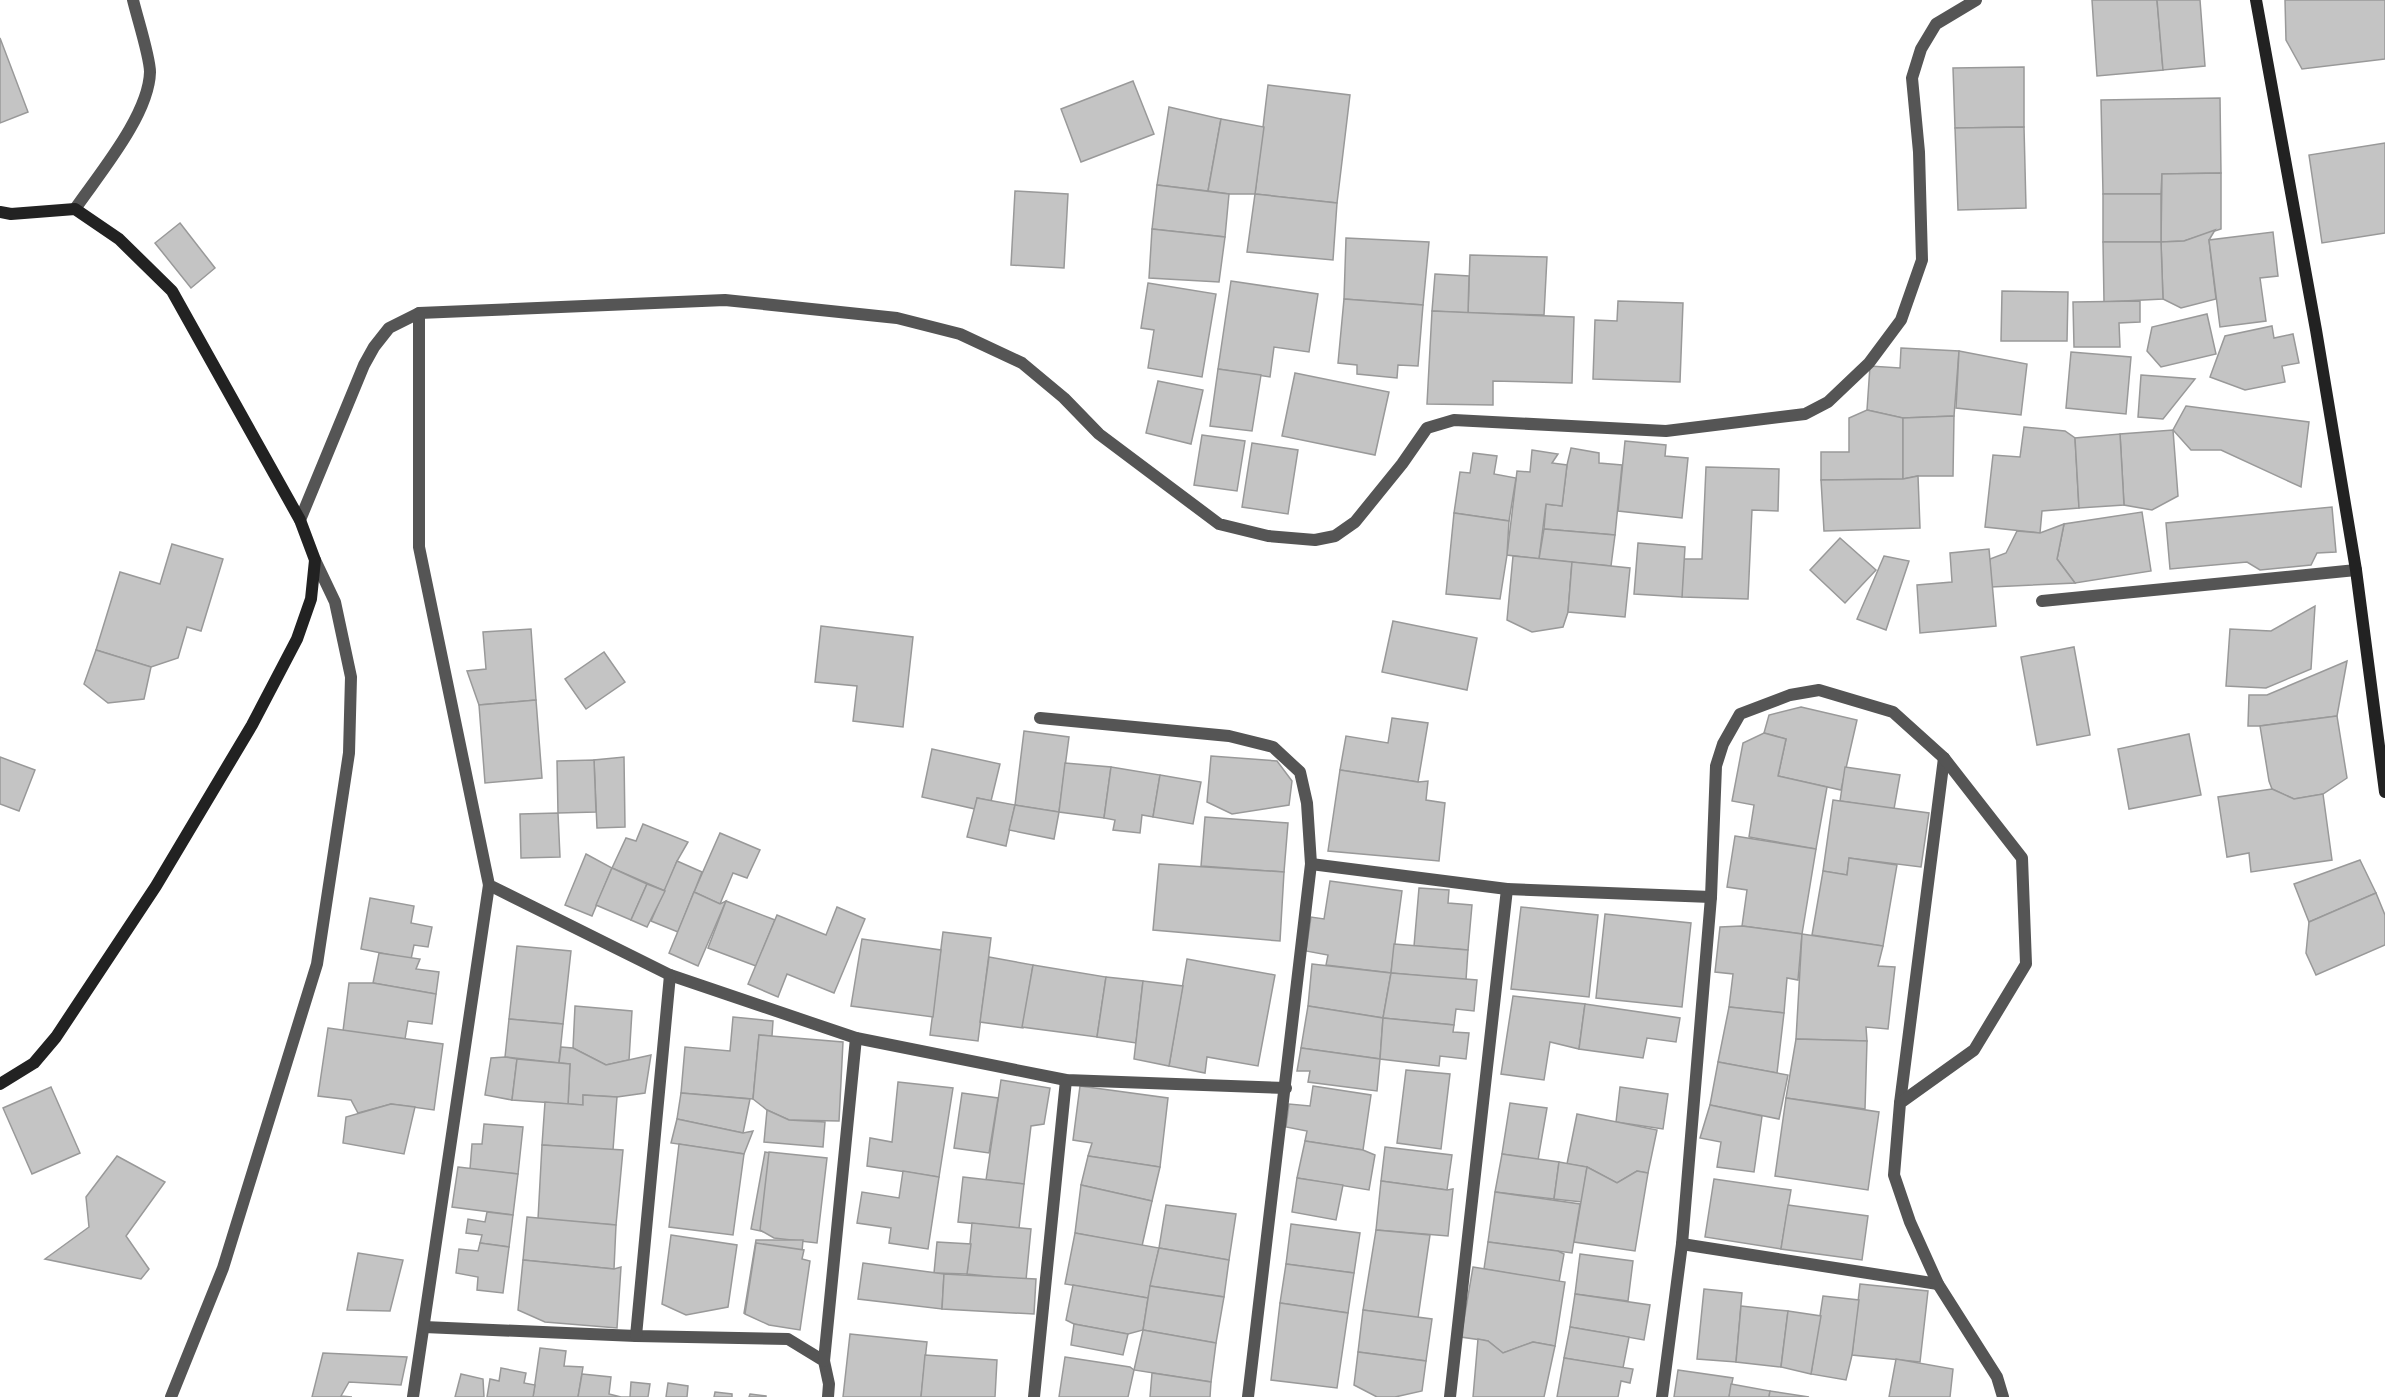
<svg xmlns="http://www.w3.org/2000/svg" width="2385" height="1397" font-family="Raleway,sans-serif">
<style>
.building{fill:#c4c4c4;stroke:#999;stroke-width:1.5}
.lines{fill:none;stroke-linecap:round;stroke-linejoin:round}
.street{stroke:#555;stroke-width:12}
.secondary{stroke:#222;stroke-width:12}
</style>
<rect width="100%" height="100%" fill="#fff"/>
<!-- building -->
<g class="building">
<polygon points="2092,0 2157,0 2163,70 2097,76"/>
<polygon points="2157,0 2200,0 2205,66 2163,70"/>
<polygon points="2285,0 2385,0 2385,59 2302,69 2286,40"/>
<polygon points="0,38 28,112 0,123"/>
<polygon points="2024,67 2024,127 1955,128 1953,68"/>
<polygon points="1133,81 1154,134 1081,162 1061,109"/>
<polygon points="1268,85 1350,95 1337,203 1255,194"/>
<polygon points="2220,98 2221,173 2162,174 2161,194 2103,194 2101,100"/>
<polygon points="1169,107 1221,119 1208,191 1157,185"/>
<polygon points="1221,119 1264,127 1255,194 1229,194 1208,191"/>
<polygon points="2024,127 2026,208 1958,210 1955,128"/>
<polygon points="2385,143 2385,233 2322,243 2309,155"/>
<polygon points="2221,173 2221,229 2184,241 2161,242 2162,174"/>
<polygon points="1157,185 1229,194 1225,237 1152,229"/>
<polygon points="1015,191 1068,194 1064,268 1011,265"/>
<polygon points="1255,194 1337,203 1333,260 1247,252"/>
<rect x="2103" y="194" width="58" height="48"/>
<polygon points="180,223 215,268 191,288 155,243"/>
<polygon points="1152,229 1225,237 1219,282 1149,278"/>
<polygon points="2215,230 2209,240 2216,299 2181,308 2163,299 2161,242 2184,241"/>
<polygon points="2273,232 2278,276 2260,278 2266,321 2220,327 2209,240"/>
<polygon points="1346,238 1429,242 1423,305 1344,299"/>
<polygon points="2103,242 2161,242 2163,299 2104,302"/>
<polygon points="1470,255 1547,257 1544,315 1468,313"/>
<polygon points="1435,274 1469,276 1468,313 1432,311"/>
<polygon points="1231,281 1318,294 1309,352 1274,347 1270,377 1218,369"/>
<polygon points="1148,283 1216,294 1202,377 1148,368 1154,330 1141,328"/>
<polygon points="2002,291 2068,292 2067,341 2001,341"/>
<polygon points="1344,299 1423,305 1418,366 1398,365 1397,378 1357,374 1357,365 1338,363"/>
<polygon points="1618,301 1683,303 1680,382 1593,379 1595,320 1617,321"/>
<polygon points="2140,301 2140,322 2119,323 2120,347 2074,347 2073,302"/>
<polygon points="1432,311 1574,317 1572,383 1493,381 1493,405 1427,404"/>
<polygon points="2207,314 2216,354 2161,367 2147,351 2152,327"/>
<polygon points="2272,326 2274,338 2293,334 2299,363 2282,366 2285,382 2245,390 2210,377 2225,336"/>
<polygon points="1901,348 1959,351 1954,416 1903,418 1867,410 1870,366 1900,368"/>
<polygon points="1959,351 2027,364 2021,415 1956,408"/>
<polygon points="2071,352 2131,357 2126,414 2066,408"/>
<polygon points="1218,369 1261,375 1252,431 1210,426"/>
<polygon points="1295,373 1389,392 1375,455 1282,436"/>
<polygon points="2141,375 2195,379 2163,419 2138,417"/>
<polygon points="1158,381 1203,390 1191,444 1146,433"/>
<polygon points="2186,406 2309,422 2301,487 2221,450 2191,450 2173,430"/>
<polygon points="1867,410 1903,418 1903,479 1821,480 1821,452 1849,452 1849,418"/>
<polygon points="1954,416 1953,476 1918,476 1903,479 1903,418"/>
<polygon points="2024,427 2065,431 2075,438 2079,508 2042,511 2040,533 1985,527 1993,455 2020,457"/>
<polygon points="2173,430 2178,496 2152,510 2124,505 2120,434"/>
<polygon points="2120,434 2124,505 2079,508 2075,438"/>
<polygon points="1202,435 1245,441 1237,491 1194,485"/>
<polygon points="1625,441 1666,445 1665,456 1688,458 1682,518 1618,511"/>
<polygon points="1252,443 1298,450 1288,514 1242,507"/>
<polygon points="1571,448 1599,453 1599,463 1622,465 1615,535 1544,529 1546,504 1562,506 1567,465"/>
<polygon points="1532,450 1558,454 1552,463 1567,465 1562,506 1546,504 1539,559 1507,555 1517,471 1530,472"/>
<polygon points="1473,453 1497,456 1494,474 1516,478 1509,521 1454,513 1460,472 1470,473"/>
<polygon points="1706,467 1779,469 1778,511 1752,510 1748,599 1682,597 1683,559 1702,559"/>
<polygon points="1918,476 1920,528 1824,531 1821,480 1903,479"/>
<polygon points="2332,507 2336,552 2317,553 2311,565 2260,570 2247,562 2170,569 2166,523"/>
<polygon points="2142,512 2151,571 2075,583 2057,559 2064,524"/>
<polygon points="1454,513 1509,521 1507,555 1500,599 1446,594"/>
<polygon points="2064,524 2057,559 2075,583 1991,587 1990,559 2006,553 2017,531 2040,533"/>
<polygon points="1544,529 1615,535 1611,566 1539,559"/>
<polygon points="1840,538 1876,570 1845,603 1810,570"/>
<polygon points="1638,543 1685,547 1682,597 1634,594"/>
<polygon points="172,544 223,559 201,631 187,627 178,658 151,667 96,650 120,572 160,584"/>
<polygon points="1989,549 1996,626 1920,633 1917,585 1952,582 1950,553"/>
<polygon points="1513,556 1572,562 1568,612 1563,627 1532,632 1507,620"/>
<polygon points="1884,556 1909,561 1886,630 1857,619"/>
<polygon points="1572,562 1630,568 1625,617 1568,612"/>
<polygon points="2315,606 2311,669 2266,688 2226,686 2230,629 2271,631"/>
<polygon points="1393,621 1477,638 1467,690 1382,672"/>
<polygon points="821,626 913,637 903,727 853,721 857,686 815,682"/>
<polygon points="531,629 536,700 479,705 467,671 486,669 483,632"/>
<polygon points="2074,647 2090,735 2037,745 2021,657"/>
<polygon points="96,650 151,667 144,699 108,703 84,684"/>
<polygon points="604,652 625,682 586,709 565,679"/>
<polygon points="2347,661 2337,716 2260,726 2248,726 2249,695 2267,695"/>
<polygon points="536,700 542,778 485,783 479,705"/>
<polygon points="1801,707 1857,720 1841,790 1778,776 1786,739 1764,733 1769,715"/>
<polygon points="2337,716 2347,778 2323,794 2294,799 2272,789 2269,781 2260,726"/>
<polygon points="1392,718 1428,723 1418,782 1340,770 1346,736 1388,743"/>
<polygon points="1024,731 1069,737 1059,812 1015,805"/>
<polygon points="1764,733 1786,739 1778,776 1827,787 1816,849 1749,837 1754,805 1732,801 1743,743"/>
<polygon points="2189,734 2201,795 2129,809 2118,749"/>
<polygon points="932,749 1000,764 991,801 977,798 975,809 922,797"/>
<polygon points="1211,756 1277,761 1292,781 1289,805 1232,814 1207,802"/>
<polygon points="0,757 35,770 19,811 0,804"/>
<polygon points="624,757 625,827 597,828 594,760"/>
<polygon points="594,760 596,812 558,813 557,761"/>
<polygon points="1065,763 1111,767 1104,818 1059,812"/>
<polygon points="1111,767 1160,775 1153,817 1142,815 1140,833 1113,830 1115,820 1104,818"/>
<polygon points="1845,767 1900,775 1894,809 1840,801"/>
<polygon points="1340,770 1418,782 1428,781 1426,800 1445,803 1439,861 1328,851"/>
<polygon points="1160,775 1201,782 1193,824 1153,817"/>
<polygon points="2272,789 2294,799 2323,794 2332,860 2251,872 2249,853 2227,857 2218,797"/>
<polygon points="977,798 1015,805 1006,846 967,837"/>
<polygon points="1833,800 1929,813 1921,867 1849,858 1847,875 1823,871"/>
<polygon points="1015,805 1059,812 1054,839 1009,830"/>
<polygon points="558,813 560,857 521,858 520,814"/>
<polygon points="1205,817 1288,823 1284,872 1201,866"/>
<polygon points="643,824 688,842 677,861 665,891 612,868 626,838 636,841"/>
<polygon points="720,833 760,850 747,878 733,873 720,904 694,892"/>
<polygon points="1735,836 1816,849 1802,934 1742,926 1747,890 1727,887"/>
<polygon points="586,854 612,868 592,916 565,905"/>
<polygon points="1849,858 1897,865 1883,946 1812,935 1823,871 1847,875"/>
<polygon points="2360,860 2376,893 2309,922 2294,884"/>
<polygon points="677,861 702,872 678,932 651,921"/>
<polygon points="1159,864 1284,872 1280,941 1153,930"/>
<polygon points="612,868 647,884 631,920 596,905"/>
<polygon points="1330,881 1402,891 1391,973 1326,965 1328,955 1306,951 1311,917 1324,919"/>
<polygon points="647,884 665,891 647,927 631,920"/>
<polygon points="1419,888 1449,890 1448,903 1472,905 1468,950 1414,946"/>
<polygon points="694,892 720,904 726,901 698,966 669,953"/>
<polygon points="2376,893 2385,915 2385,945 2316,975 2306,953 2309,922"/>
<polygon points="370,898 414,906 411,923 432,927 428,947 414,945 411,959 361,949"/>
<polygon points="726,901 775,920 756,966 708,948"/>
<polygon points="837,907 865,919 834,993 787,974 778,997 748,984 777,915 826,935"/>
<polygon points="1521,907 1598,915 1589,997 1511,989"/>
<polygon points="1605,914 1691,923 1682,1007 1596,998"/>
<polygon points="1742,926 1802,934 1798,980 1787,978 1784,1013 1729,1007 1733,974 1715,972 1720,927"/>
<polygon points="943,932 991,938 978,1041 930,1035"/>
<polygon points="1802,934 1883,946 1878,966 1895,967 1888,1029 1866,1027 1867,1041 1796,1039"/>
<polygon points="862,939 941,950 933,1017 851,1006"/>
<polygon points="1394,944 1468,950 1466,980 1391,973"/>
<polygon points="517,946 571,951 563,1024 509,1019"/>
<polygon points="379,953 420,959 416,969 439,972 436,994 373,983"/>
<polygon points="989,957 1033,965 1023,1028 980,1022"/>
<polygon points="1187,959 1275,975 1258,1066 1207,1057 1205,1073 1169,1066"/>
<polygon points="1312,964 1391,973 1383,1018 1308,1006"/>
<polygon points="1033,965 1106,977 1097,1037 1022,1027"/>
<polygon points="1391,973 1477,980 1474,1011 1456,1009 1454,1025 1383,1018"/>
<polygon points="1106,977 1143,981 1136,1043 1097,1037"/>
<polygon points="1143,981 1183,986 1169,1066 1134,1059"/>
<polygon points="349,983 373,983 436,994 432,1024 408,1021 405,1039 343,1031"/>
<polygon points="1513,996 1585,1004 1579,1049 1550,1042 1544,1080 1501,1074"/>
<polygon points="1585,1004 1680,1018 1676,1042 1647,1038 1643,1058 1579,1049"/>
<polygon points="575,1006 632,1011 629,1060 606,1065 573,1048"/>
<polygon points="1308,1006 1383,1018 1380,1059 1301,1048"/>
<polygon points="1729,1007 1784,1013 1777,1073 1718,1062"/>
<polygon points="733,1017 773,1021 772,1036 759,1035 753,1099 681,1093 685,1047 730,1051"/>
<polygon points="1383,1018 1454,1025 1453,1032 1469,1033 1466,1059 1440,1056 1439,1066 1380,1059"/>
<polygon points="509,1019 563,1024 559,1063 505,1057"/>
<polygon points="328,1028 443,1044 434,1110 391,1104 358,1113 351,1100 318,1096"/>
<polygon points="759,1035 843,1042 839,1121 789,1120 767,1110 753,1099"/>
<polygon points="1796,1039 1867,1041 1865,1109 1786,1098"/>
<polygon points="561,1047 573,1048 606,1065 651,1055 645,1093 617,1097 583,1095 583,1105 568,1104 570,1064 559,1063"/>
<polygon points="1301,1048 1380,1059 1377,1091 1308,1082 1310,1071 1297,1071"/>
<polygon points="505,1057 517,1059 512,1100 485,1095 491,1058"/>
<polygon points="517,1059 570,1064 568,1104 512,1100"/>
<polygon points="1718,1062 1788,1075 1779,1119 1710,1105"/>
<polygon points="1406,1070 1450,1074 1441,1149 1397,1143"/>
<polygon points="1001,1080 1050,1088 1044,1124 1031,1126 1024,1184 986,1180"/>
<polygon points="898,1082 953,1088 939,1177 867,1166 870,1138 892,1142"/>
<polygon points="1080,1086 1168,1098 1160,1167 1088,1156 1092,1143 1073,1140"/>
<polygon points="1313,1086 1371,1095 1363,1150 1305,1141 1307,1131 1286,1127 1289,1104 1310,1106"/>
<polygon points="51,1087 80,1153 32,1174 3,1108"/>
<polygon points="1620,1087 1668,1094 1663,1129 1616,1122"/>
<polygon points="681,1093 750,1099 743,1133 677,1119"/>
<polygon points="962,1093 998,1098 989,1153 954,1148"/>
<polygon points="583,1095 617,1097 613,1150 542,1145 545,1102 583,1105"/>
<polygon points="1786,1098 1879,1112 1868,1190 1775,1176"/>
<polygon points="1510,1103 1547,1108 1538,1160 1502,1154"/>
<polygon points="391,1104 415,1107 404,1154 343,1143 346,1117"/>
<polygon points="1710,1105 1762,1116 1754,1172 1717,1167 1721,1142 1700,1138"/>
<polygon points="767,1110 789,1120 825,1122 823,1147 764,1142"/>
<polygon points="1577,1114 1657,1130 1648,1173 1637,1171 1617,1183 1587,1167 1567,1164"/>
<polygon points="677,1119 743,1133 753,1131 744,1154 671,1143"/>
<polygon points="484,1124 523,1127 518,1174 470,1169 472,1144 482,1144"/>
<polygon points="1305,1141 1363,1150 1375,1155 1369,1190 1297,1178"/>
<polygon points="679,1144 744,1154 733,1235 669,1227"/>
<polygon points="542,1145 623,1150 616,1225 538,1219"/>
<polygon points="1385,1147 1452,1155 1447,1190 1381,1181"/>
<polygon points="765,1152 818,1162 803,1240 751,1229"/>
<polygon points="769,1152 827,1158 817,1243 774,1238 760,1230"/>
<polygon points="1502,1154 1559,1162 1554,1199 1495,1192"/>
<polygon points="117,1156 165,1182 126,1236 149,1269 141,1279 45,1259 89,1227 86,1197"/>
<polygon points="1088,1156 1160,1167 1152,1201 1081,1185"/>
<polygon points="1559,1162 1587,1167 1582,1202 1554,1199"/>
<polygon points="458,1167 518,1174 513,1215 452,1207"/>
<polygon points="1587,1167 1617,1183 1637,1171 1648,1173 1635,1251 1574,1242"/>
<polygon points="903,1171 939,1177 928,1249 889,1243 891,1228 857,1223 862,1192 899,1198"/>
<polygon points="963,1177 1024,1184 1019,1228 958,1222"/>
<polygon points="1297,1178 1343,1185 1336,1220 1292,1212"/>
<polygon points="1714,1179 1791,1190 1781,1249 1705,1237"/>
<polygon points="1381,1181 1447,1190 1453,1189 1448,1236 1376,1230"/>
<polygon points="1081,1185 1152,1201 1142,1246 1075,1233"/>
<polygon points="1495,1192 1580,1204 1572,1253 1488,1242"/>
<polygon points="1166,1205 1236,1214 1229,1260 1159,1248"/>
<polygon points="1788,1205 1868,1216 1862,1260 1781,1249"/>
<polygon points="487,1212 513,1215 509,1247 480,1243 482,1235 466,1233 468,1219 485,1222"/>
<polygon points="527,1217 616,1225 614,1269 523,1260"/>
<polygon points="972,1223 1031,1229 1026,1280 967,1274"/>
<polygon points="1291,1224 1360,1233 1354,1273 1286,1264"/>
<polygon points="1376,1230 1430,1235 1418,1318 1363,1310"/>
<polygon points="1075,1233 1159,1248 1148,1298 1065,1284"/>
<polygon points="671,1235 737,1245 728,1307 686,1315 662,1304"/>
<polygon points="756,1240 803,1240 796,1321 744,1313"/>
<polygon points="937,1242 971,1244 967,1274 934,1273"/>
<polygon points="1488,1242 1558,1251 1564,1254 1559,1282 1484,1269"/>
<polygon points="480,1243 509,1247 503,1293 477,1290 478,1277 456,1273 459,1249 478,1251"/>
<polygon points="756,1243 804,1250 802,1259 810,1261 800,1330 769,1325 745,1314"/>
<polygon points="1159,1248 1229,1260 1224,1297 1150,1286"/>
<polygon points="358,1253 403,1260 390,1311 347,1310"/>
<polygon points="1580,1254 1633,1261 1628,1301 1575,1294"/>
<polygon points="523,1260 614,1269 621,1267 617,1328 545,1322 518,1310"/>
<polygon points="863,1263 944,1274 942,1309 858,1299"/>
<polygon points="1286,1264 1354,1273 1348,1313 1280,1303"/>
<polygon points="1473,1267 1565,1282 1555,1346 1533,1342 1503,1353 1488,1341 1461,1337"/>
<polygon points="944,1274 1036,1279 1034,1314 942,1309"/>
<polygon points="1860,1284 1928,1291 1920,1362 1852,1355"/>
<polygon points="1073,1285 1148,1298 1143,1330 1128,1334 1074,1324 1066,1320"/>
<polygon points="1150,1286 1224,1297 1216,1343 1143,1330"/>
<polygon points="1704,1289 1742,1293 1736,1362 1697,1359"/>
<polygon points="1575,1294 1650,1305 1644,1340 1570,1327"/>
<polygon points="1823,1296 1859,1300 1852,1355 1846,1380 1811,1374"/>
<polygon points="1280,1303 1348,1313 1337,1388 1271,1380"/>
<polygon points="1741,1306 1788,1311 1781,1367 1736,1362"/>
<polygon points="1363,1310 1432,1319 1426,1361 1358,1352"/>
<polygon points="1788,1311 1821,1316 1811,1374 1781,1367"/>
<polygon points="1074,1324 1128,1334 1123,1355 1071,1345"/>
<polygon points="1570,1327 1629,1337 1623,1368 1564,1358"/>
<polygon points="1143,1330 1216,1343 1211,1382 1134,1370"/>
<polygon points="850,1334 927,1342 921,1397 843,1397"/>
<polygon points="1478,1339 1488,1341 1503,1353 1533,1342 1555,1346 1544,1397 1473,1397"/>
<polygon points="540,1348 566,1351 564,1366 583,1367 578,1397 533,1397"/>
<polygon points="1358,1352 1426,1361 1422,1391 1395,1397 1377,1397 1354,1385"/>
<polygon points="323,1353 407,1357 401,1385 349,1382 341,1396 352,1397 312,1397"/>
<polygon points="925,1355 997,1360 995,1397 921,1397"/>
<polygon points="1065,1357 1130,1367 1134,1370 1128,1397 1059,1397"/>
<polygon points="1564,1358 1633,1369 1630,1383 1621,1381 1618,1397 1557,1397"/>
<polygon points="1896,1359 1953,1369 1950,1397 1889,1397"/>
<polygon points="501,1368 526,1373 524,1383 535,1385 533,1397 487,1397 490,1379 499,1381"/>
<polygon points="1678,1370 1733,1378 1729,1397 1674,1397"/>
<polygon points="1152,1373 1211,1382 1210,1397 1150,1397"/>
<polygon points="461,1374 483,1379 484,1397 455,1397"/>
<polygon points="582,1374 611,1377 609,1394 621,1397 578,1397"/>
<polygon points="631,1382 650,1384 648,1397 621,1397 630,1397"/>
<polygon points="668,1383 688,1386 687,1397 666,1397"/>
<polygon points="1731,1384 1770,1391 1769,1397 1729,1397"/>
<polygon points="1770,1391 1809,1397 1769,1397"/>
<polygon points="715,1392 732,1394 732,1397 714,1397"/>
<polygon points="750,1394 766,1396 766,1397 749,1397"/>
</g>
<g class="lines">
<!-- street -->
<g class="street">
<path d="M75 209C99 174 149 115 150 72 150 57 137 17 133 0"/>
<polyline points="419,313 419,547 489,885 670,975 856,1038 1066,1080 1286,1088"/>
<polyline points="300,520 364,365 374,347 389,328 419,313 725,300 897,318 960,334 1022,363 1064,398 1099,434 1219,524 1268,536 1315,540 1335,536 1355,522 1402,464 1427,428 1454,420 1666,431 1805,414 1828,402 1869,363 1901,320 1922,260 1919,152 1912,78 1921,49 1936,24 1976,0"/>
<polyline points="2042,601 2356,570"/>
<polyline points="1040,718 1229,736 1273,747 1300,772 1307,803 1311,864 1248,1397"/>
<polyline points="1311,864 1507,889"/>
<polyline points="1900,1103 1944,758"/>
<polyline points="1682,1244 1938,1284"/>
<polyline points="424,1327 636,1336 788,1339 824,1361 829,1384 828,1397"/>
<polyline points="636,1336 670,975"/>
<polyline points="824,1361 856,1038"/>
<polyline points="171,1397 223,1268 317,964 349,753 351,677 335,602 315,560"/>
<polyline points="413,1397 489,885"/>
<polyline points="1034,1397 1066,1080"/>
<polyline points="1450,1397 1507,889 1711,897"/>
<polyline points="1662,1397 1682,1244 1711,897 1716,766 1723,744 1740,714 1790,695 1819,690 1893,712 1944,758 2022,858 2026,964 1974,1050 1900,1103 1894,1175 1910,1222 1938,1284 1997,1377 2003,1397"/>
</g>
<!-- secondary -->
<g class="secondary">
<polyline points="2256,0 2316,330 2356,570 2385,792"/>
<polyline points="0,212 11,214 75,209 119,239 172,291 300,520 315,560 311,599 297,639 252,725 156,886 56,1037 34,1063 0,1084"/>
</g>
</g>
</svg>
